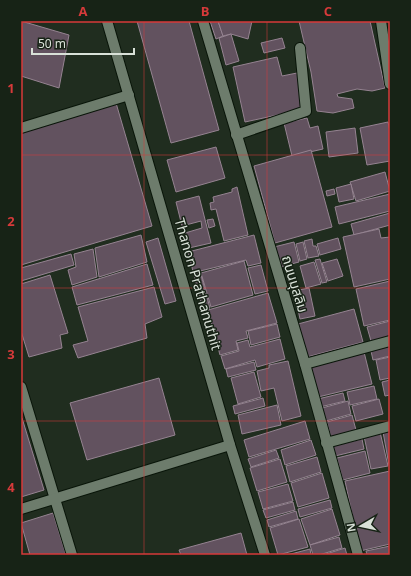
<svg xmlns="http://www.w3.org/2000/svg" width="411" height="576" font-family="Georgia,'Noto Sans Thai',serif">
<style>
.building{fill:#62525f;stroke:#958391}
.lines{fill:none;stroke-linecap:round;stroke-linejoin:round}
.minor-casing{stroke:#091509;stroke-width:12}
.minor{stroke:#6d7c6c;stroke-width:10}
.grid{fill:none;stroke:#d63a3a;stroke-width:1;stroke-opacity:0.55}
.labels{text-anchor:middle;stroke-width:3;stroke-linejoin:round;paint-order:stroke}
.street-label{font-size:14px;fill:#d9e1d8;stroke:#172316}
.neatline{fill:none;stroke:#d63a3a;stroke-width:1.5}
.grid-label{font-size:13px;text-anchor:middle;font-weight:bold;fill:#d63a3a}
</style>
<rect width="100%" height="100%" fill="#202d1f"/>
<!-- building -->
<g class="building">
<polygon points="21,21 69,35 59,88 21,76"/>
<polygon points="137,21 189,21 219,130 171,143"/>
<polygon points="210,21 218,21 223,36 216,39"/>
<polygon points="218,21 252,21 248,39 231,34 223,36"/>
<polygon points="299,21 370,21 385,88 372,91 357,89 337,94 338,97 352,99 354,108 333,113 317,111 311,72"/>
<polygon points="231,34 239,61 226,65 219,38"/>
<polygon points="282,38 285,48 264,53 261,43"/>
<polygon points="277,57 282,76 297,73 305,109 245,122 233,67"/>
<polygon points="116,103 152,226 21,265 21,131"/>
<polygon points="307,118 310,128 318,126 323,149 292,156 284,123"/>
<polygon points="388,122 390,131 390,161 367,165 360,128"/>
<polygon points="355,128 358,153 329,157 326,132"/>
<polygon points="216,147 225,178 176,192 167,160"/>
<polygon points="311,150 332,227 275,243 254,166"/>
<polygon points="385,172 390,191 356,201 350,182"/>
<polygon points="351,184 354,199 339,202 336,188"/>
<polygon points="237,187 248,235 224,241 216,209 211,210 210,203 214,202 213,197 232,192 232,189"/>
<polygon points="334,189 335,194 327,196 326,191"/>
<polygon points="390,194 390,211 339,224 335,207"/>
<polygon points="199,196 211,243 189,248 185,233 202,228 201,221 182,226 176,202"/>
<polygon points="390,213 390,225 354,235 351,224"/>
<polygon points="213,219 215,226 209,228 207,220"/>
<polygon points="379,229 381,238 390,237 390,279 354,287 343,237"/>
<polygon points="141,235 147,262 99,277 95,248"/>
<polygon points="254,235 261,263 248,266 246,260 200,271 210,308 203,310 188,252"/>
<polygon points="158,238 176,301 165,304 146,242"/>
<polygon points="338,238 341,249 320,255 317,244"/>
<polygon points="312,239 313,246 316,246 319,256 308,258 304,241"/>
<polygon points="294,242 299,262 280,267 274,247"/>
<polygon points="303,242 307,259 300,261 296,244"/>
<polygon points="93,249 97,277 72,285 68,270 76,267 74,254"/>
<polygon points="71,254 74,265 21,281 21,268"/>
<polygon points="320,259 327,282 322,283 315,260"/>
<polygon points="337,259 343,276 328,281 322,263"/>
<polygon points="244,261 253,295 211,307 201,273"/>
<polygon points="314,262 321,284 306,288 300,266"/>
<polygon points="147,264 153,285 77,305 72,287"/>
<polygon points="261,265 268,291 255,294 248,268"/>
<polygon points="50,275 68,333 60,335 62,348 29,357 21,331 21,284"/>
<polygon points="390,281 390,320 364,326 356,289"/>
<polygon points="154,287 162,317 145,324 147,338 78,358 73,345 88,341 78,307"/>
<polygon points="309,288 315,316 300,319 294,291"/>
<polygon points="268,293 277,323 246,331 248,338 236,341 238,350 220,355 208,310"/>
<polygon points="354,309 363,342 307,357 298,324"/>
<polygon points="390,321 390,336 371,341 367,327"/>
<polygon points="277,324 280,337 251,345 248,331"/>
<polygon points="280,339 285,359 257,367 255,360 225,369 221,356 239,351 237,343 248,340 250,347"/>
<polygon points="390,346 390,356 373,360 371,351"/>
<polygon points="364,352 372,384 318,397 310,365"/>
<polygon points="390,357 390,378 380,380 376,360"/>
<polygon points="288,361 301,416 282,421 274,388 261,391 257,371 269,368 269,365"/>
<polygon points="254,362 256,370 228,377 226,369"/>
<polygon points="254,372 261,397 238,404 231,378"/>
<polygon points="159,378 175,435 87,460 70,403"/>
<polygon points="390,380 390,395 385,396 382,382"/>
<polygon points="374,386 377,399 350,405 347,392"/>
<polygon points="343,393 345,401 320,407 318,399"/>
<polygon points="263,398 265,406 235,414 233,406"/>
<polygon points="379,399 383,414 356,421 352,406"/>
<polygon points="348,401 351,414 326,421 322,408"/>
<polygon points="277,405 281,425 242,434 238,415"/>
<polygon points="352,415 356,430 331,437 327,422"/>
<polygon points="22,418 44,490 21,497 21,419"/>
<polygon points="305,421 310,439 249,457 244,440"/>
<polygon points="390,431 390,465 389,465 383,432"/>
<polygon points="380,432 388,466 371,469 364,436"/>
<polygon points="362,439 364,449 335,456 332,446"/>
<polygon points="311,440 316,455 285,465 281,450"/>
<polygon points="276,450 279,458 251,467 248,459"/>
<polygon points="365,451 370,473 343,480 337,458"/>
<polygon points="317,457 321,472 290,482 286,466"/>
<polygon points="280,459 287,482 257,491 250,468"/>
<polygon points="390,471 390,544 360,551 345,481"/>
<polygon points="322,473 329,498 298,507 291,483"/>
<polygon points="288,484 293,501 263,509 258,492"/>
<polygon points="330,500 332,508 300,517 298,509"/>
<polygon points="293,502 295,510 266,518 263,510"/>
<polygon points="332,509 340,535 310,545 301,519"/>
<polygon points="296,511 298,519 269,527 267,520"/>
<polygon points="53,513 66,555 30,555 21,523"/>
<polygon points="299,519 308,547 278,555 270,528"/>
<polygon points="241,533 247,555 181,555 179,550"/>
<polygon points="339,537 342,548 319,555 313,555 310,545"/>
<polygon points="390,546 390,555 367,555 366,551"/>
<polygon points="345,548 347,555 323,555"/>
<polygon points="310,549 311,555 287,555"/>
</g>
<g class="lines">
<!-- minor casing -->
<g class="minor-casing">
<g id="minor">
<polyline points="107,21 230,445 265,555"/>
<polyline points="203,21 305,364 358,555"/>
<polyline points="381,21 390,84"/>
<polyline points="21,128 129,95"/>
<polyline points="236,135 306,111 300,48"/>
<polyline points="305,364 390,341"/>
<polyline points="21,387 72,555"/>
<polyline points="326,443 390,426"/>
<polyline points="21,509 230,445"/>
</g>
</g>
<!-- minor -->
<use href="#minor" class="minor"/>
</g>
<!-- grid -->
<path class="grid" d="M144 21V555M267 21V555M21 155H390M21 288H390M21 421H390"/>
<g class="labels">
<!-- street labels -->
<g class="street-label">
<text transform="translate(198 284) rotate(74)" y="5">Thanon Prathanuthit</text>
<text transform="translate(295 284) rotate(73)" y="5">ถนนมุสลิม</text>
</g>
</g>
<!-- border -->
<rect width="411" height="576" fill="none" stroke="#172316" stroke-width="44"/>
<!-- north arrow -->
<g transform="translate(361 526) rotate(261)" stroke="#172316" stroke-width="3" paint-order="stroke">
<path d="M0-3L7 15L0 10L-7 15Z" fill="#d9e1d8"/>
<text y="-6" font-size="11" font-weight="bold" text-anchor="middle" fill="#d9e1d8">N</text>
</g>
<!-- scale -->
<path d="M32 48v6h102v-6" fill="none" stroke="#d9e1d8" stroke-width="2"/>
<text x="38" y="48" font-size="12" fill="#d9e1d8" stroke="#172316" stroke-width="3" paint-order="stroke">50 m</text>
<rect x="22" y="22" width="367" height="532" class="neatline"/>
<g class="grid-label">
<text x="83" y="16">A</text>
<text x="205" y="16">B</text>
<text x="328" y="16">C</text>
<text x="11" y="93">1</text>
<text x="11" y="226">2</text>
<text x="11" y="359">3</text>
<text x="11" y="492">4</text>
</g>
</svg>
